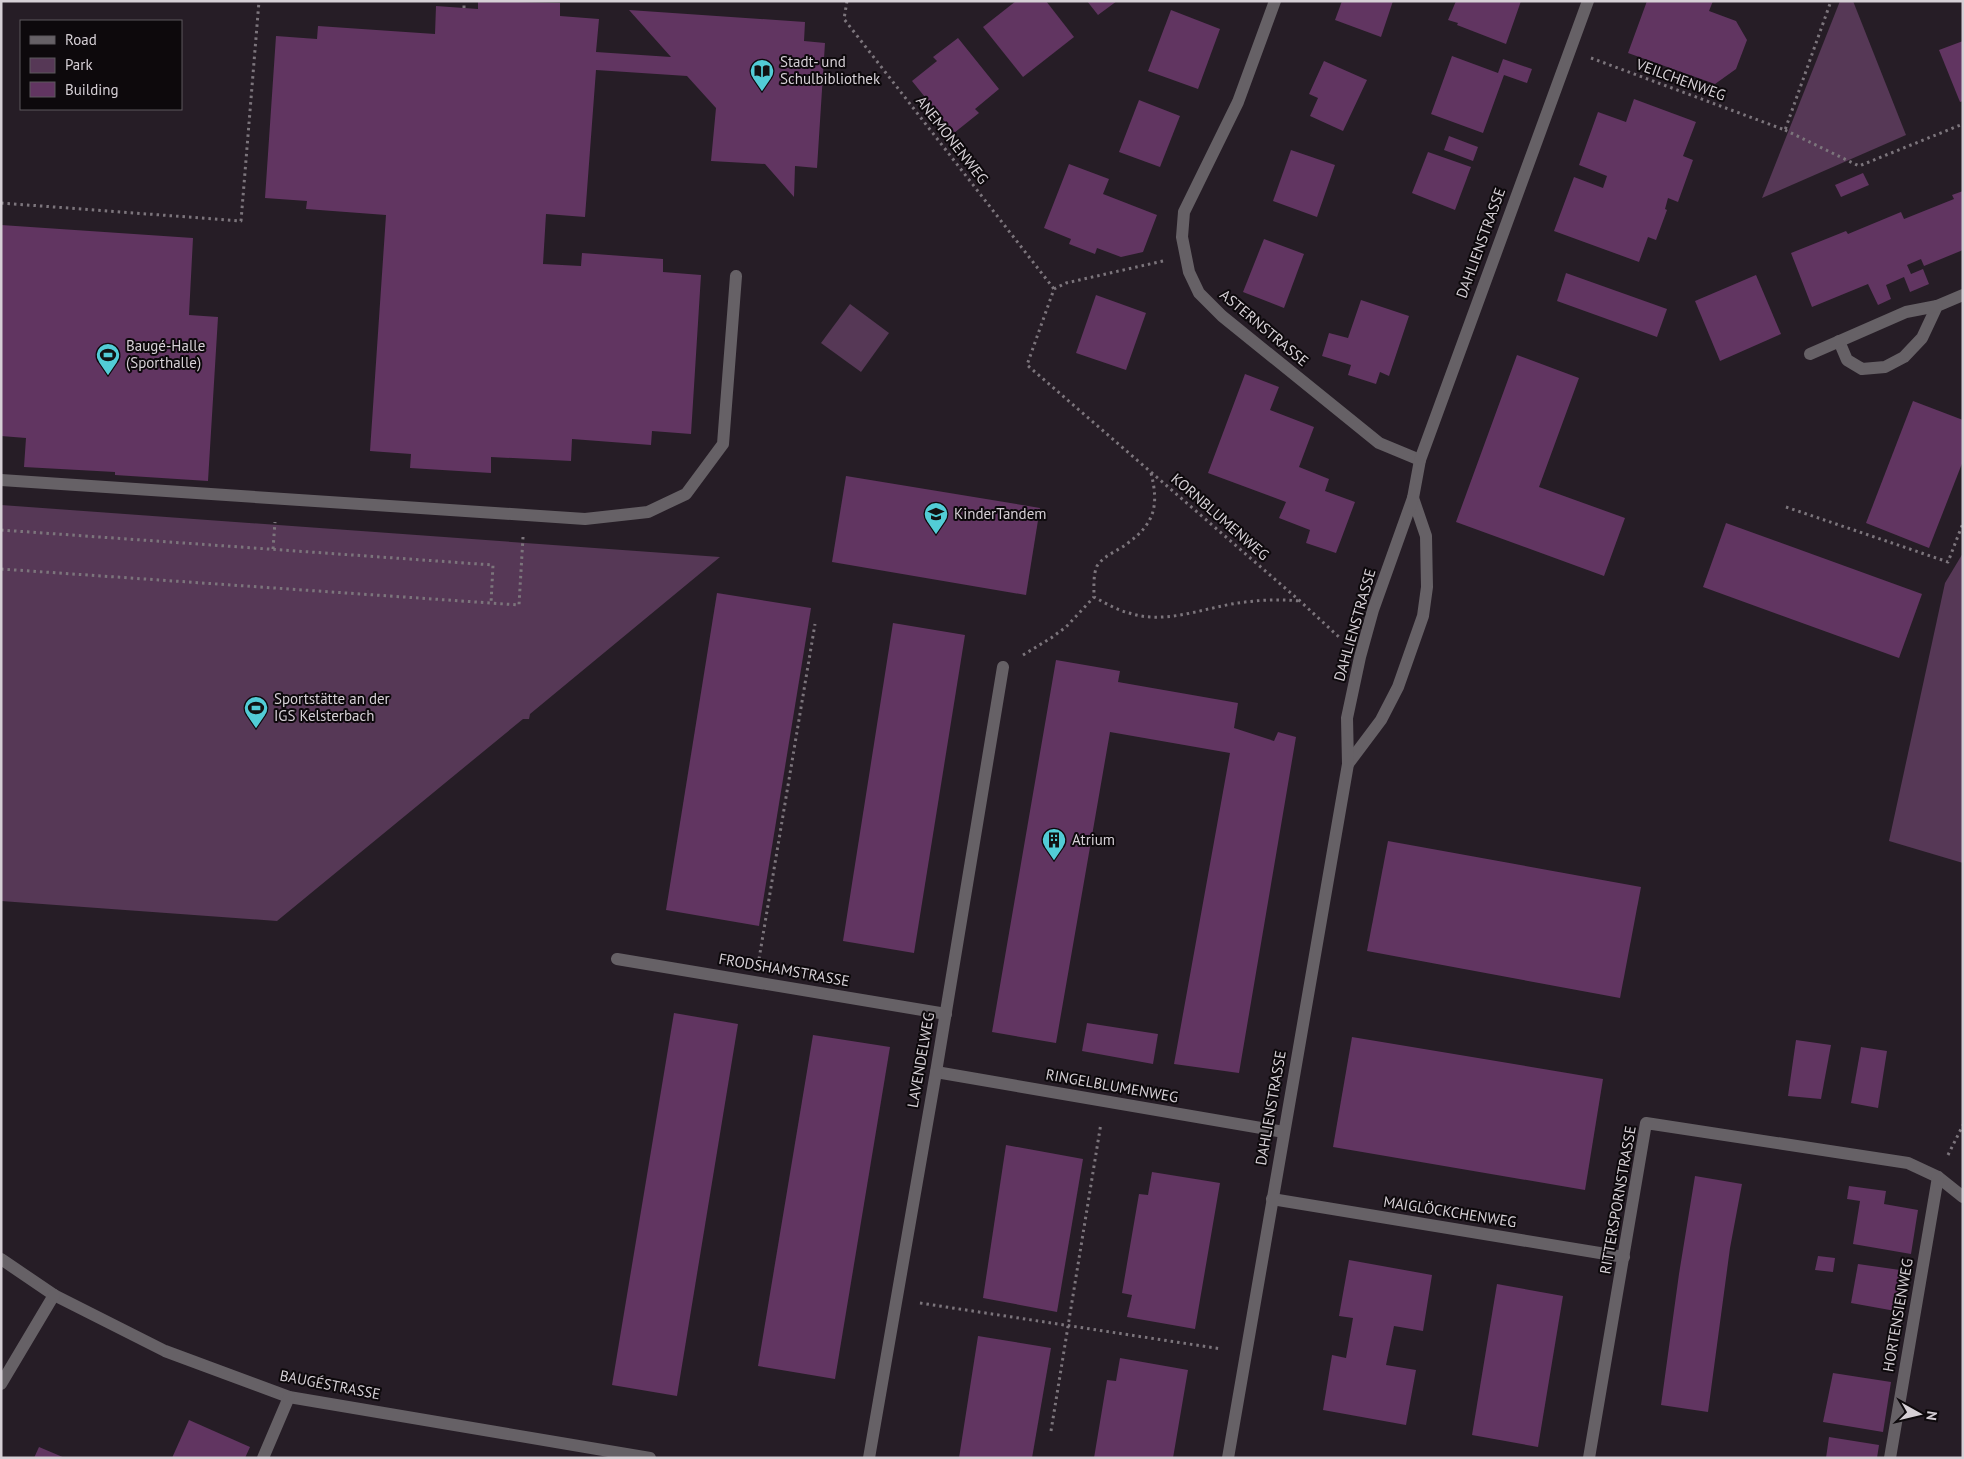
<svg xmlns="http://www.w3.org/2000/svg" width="1964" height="1459" font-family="'PT Sans',sans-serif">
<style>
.green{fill:#563856}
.building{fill:#613561}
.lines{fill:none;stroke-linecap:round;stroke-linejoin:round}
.path{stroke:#7c757c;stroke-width:3;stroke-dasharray:2.5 4;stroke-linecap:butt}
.minor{stroke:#666166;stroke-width:12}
.labels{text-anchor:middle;stroke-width:4;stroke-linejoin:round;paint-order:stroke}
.poi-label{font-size:15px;fill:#d6d0d6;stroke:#0d090c;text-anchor:start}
.street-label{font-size:15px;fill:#d6d0d6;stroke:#0d090c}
</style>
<rect width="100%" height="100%" fill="#261d26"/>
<!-- green -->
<g class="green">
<polygon points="1840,1 1853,1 1906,135 1762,198"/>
<polygon points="850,304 889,333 861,372 821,343"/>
<polygon points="1,505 720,557 530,714 529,719 523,719 277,921 1,901"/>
<polygon points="1963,553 1963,863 1889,841 1945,583"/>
</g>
<!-- building -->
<g class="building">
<polygon points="478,1 560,3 560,16 599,19 596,52 671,57 629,10 805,22 804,41 825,43 817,168 795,166 794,197 765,164 711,161 716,108 687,76 596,70 585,217 546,214 543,264 581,266 582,253 663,259 663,272 701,275 691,434 652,431 651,445 572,439 571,461 491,457 491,473 410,468 411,454 370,451 386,215 306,209 307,201 265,198 276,36 317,39 318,26 435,34 436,6 478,9"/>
<polygon points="1016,1 1046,1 1074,37 1023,77 983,27"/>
<polygon points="1087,1 1117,1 1098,15"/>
<polygon points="1342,1 1393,1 1381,37 1335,20"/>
<polygon points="1456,1 1521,1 1506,44 1457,25 1458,23 1448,20"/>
<polygon points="1647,1 1713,1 1709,11 1736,21 1747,40 1736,69 1715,84 1628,53"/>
<polygon points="1171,10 1220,29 1198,89 1148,71"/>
<polygon points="958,38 999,89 975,109 979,113 954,133 912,81 937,61 933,57"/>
<polygon points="1963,41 1963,101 1960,102 1939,50"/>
<polygon points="1452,56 1498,73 1503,59 1532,69 1527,83 1504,75 1483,133 1431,114"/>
<polygon points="1324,61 1367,80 1343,131 1310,116 1318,98 1309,94"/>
<polygon points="1634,99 1696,122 1683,156 1693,160 1678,202 1668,198 1665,209 1667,210 1656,240 1648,237 1639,262 1554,231 1574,177 1603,188 1607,176 1579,165 1598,112 1626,122"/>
<polygon points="1139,100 1180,116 1160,167 1119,152"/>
<polygon points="1449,136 1478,147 1473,161 1444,150"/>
<polygon points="1291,150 1335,165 1317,217 1273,201"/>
<polygon points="1428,152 1471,167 1455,210 1412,193"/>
<polygon points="1069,164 1109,179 1103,194 1157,215 1143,252 1121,257 1097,248 1095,254 1069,244 1071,239 1044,228"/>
<polygon points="1863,173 1869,185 1841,197 1835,185"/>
<polygon points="1963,191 1963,250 1924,266 1921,259 1907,265 1911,274 1923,269 1929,284 1910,292 1904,277 1886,285 1891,299 1878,305 1868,284 1812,307 1791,253 1846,231 1848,234 1901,212 1904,219 1954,199 1952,195"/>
<polygon points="1,225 193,238 189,315 218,317 208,481 115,475 115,472 24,467 26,438 1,436"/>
<polygon points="1264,239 1304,254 1284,308 1243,292"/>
<polygon points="1566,273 1667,309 1657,337 1557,301"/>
<polygon points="1756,275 1781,334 1720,361 1695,301"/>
<polygon points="1096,295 1146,313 1126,370 1076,353"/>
<polygon points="1361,300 1409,316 1389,376 1380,372 1376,384 1348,375 1351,365 1322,356 1329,333 1348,338"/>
<polygon points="1517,355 1579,378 1539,487 1625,518 1604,576 1456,522"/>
<polygon points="1245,374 1279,387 1270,410 1314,427 1299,467 1329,479 1325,491 1355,502 1336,553 1306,543 1310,530 1279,518 1286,502 1208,473"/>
<polygon points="1913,401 1963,420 1963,461 1929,548 1866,523"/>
<polygon points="846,476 1040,508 1026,595 832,562"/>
<polygon points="1726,523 1922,594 1899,658 1703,587"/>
<polygon points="717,593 811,608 759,926 666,910"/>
<polygon points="893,623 965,635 914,953 843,941"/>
<polygon points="1056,660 1120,671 1118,682 1238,703 1234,728 1274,741 1278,732 1296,737 1239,1073 1174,1064 1230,753 1110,732 1056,1043 992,1032"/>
<polygon points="1388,841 1641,887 1620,998 1367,951"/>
<polygon points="674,1013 738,1024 677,1396 612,1385"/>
<polygon points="1087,1023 1158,1034 1153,1064 1082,1051"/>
<polygon points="813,1035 890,1047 835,1379 758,1366"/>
<polygon points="1352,1037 1603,1079 1585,1190 1333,1147"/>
<polygon points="1796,1040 1831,1045 1821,1099 1788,1096"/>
<polygon points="1861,1047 1887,1051 1878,1108 1851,1103"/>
<polygon points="1006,1145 1083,1159 1057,1312 983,1298"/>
<polygon points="1152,1172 1220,1183 1195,1329 1127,1317 1132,1295 1122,1293 1139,1194 1148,1195"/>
<polygon points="1695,1176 1742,1184 1730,1248 1708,1412 1661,1405 1679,1274"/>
<polygon points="1849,1186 1886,1191 1884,1204 1918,1210 1911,1254 1853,1244 1860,1201 1847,1199"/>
<polygon points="1818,1256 1835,1258 1833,1272 1815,1270"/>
<polygon points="1349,1260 1432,1275 1423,1331 1394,1326 1386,1365 1416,1370 1406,1425 1323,1410 1332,1355 1346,1358 1353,1318 1339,1316"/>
<polygon points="1858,1264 1907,1271 1901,1312 1851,1303"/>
<polygon points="1497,1284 1563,1296 1538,1447 1472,1435"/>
<polygon points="978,1336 1051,1348 1032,1458 959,1458"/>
<polygon points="1120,1358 1188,1370 1173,1458 1094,1458 1107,1380 1116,1381"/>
<polygon points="1833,1373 1891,1382 1883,1432 1823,1422"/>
<polygon points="189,1420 250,1447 245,1458 172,1458"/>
<polygon points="1829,1437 1879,1445 1877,1458 1826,1458"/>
<polygon points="39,1447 65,1458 34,1458"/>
</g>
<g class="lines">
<!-- path -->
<g class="path">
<polyline points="847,1 844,19 1054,289"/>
<polyline points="464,8 464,1"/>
<polyline points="1591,58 1785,130 1831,1"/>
<polyline points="1785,130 1859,166 1963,124"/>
<polyline points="1,203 241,221 259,1"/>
<polyline points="1163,261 1066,283 1054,289 1027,365 1300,601 1340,638"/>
<path d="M1151 473C1159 505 1155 523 1128 543 1118 551 1104 555 1097 566 1093 575 1094 588 1094 597 1105 603 1117 610 1129 613 1165 625 1203 608 1238 603 1258 600 1279 599 1300 601"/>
<polyline points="1786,507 1948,562 1963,523"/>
<polyline points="1,530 493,565 491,603"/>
<polyline points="273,549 275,522"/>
<polyline points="1,569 519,605 523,537"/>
<polyline points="1023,655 1051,638 1066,627 1094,597"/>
<polyline points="759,959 815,624"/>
<polyline points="1948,1155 1963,1125"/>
<polyline points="920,1303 1222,1349"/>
<polyline points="1051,1431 1101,1123"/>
</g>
<!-- minor -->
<g class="minor">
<polyline points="1275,1 1238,102 1184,212 1182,237 1189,272 1199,293 1222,316 1379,443 1420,460"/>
<polyline points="1839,341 1847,360 1862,369 1885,367 1904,357 1922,338 1937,306 1963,295"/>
<polyline points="1810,354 1906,312 1937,306"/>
<polyline points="1,480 585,519 648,512 686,494 723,444 736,276"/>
<polyline points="1348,764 1381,720 1398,687 1423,616 1427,587 1426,536 1413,498"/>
<polyline points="617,959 946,1014"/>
<polyline points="936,1072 1284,1132"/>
<polyline points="1272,1199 1624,1257"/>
<polyline points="1,1259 54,1295 165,1351 289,1397 650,1458"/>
<polyline points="1,1384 54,1295"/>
<polyline points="263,1458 289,1397"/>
<polyline points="869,1458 936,1072 1003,667"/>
<polyline points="1228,1458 1348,764 1347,718 1360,657 1373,610 1413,498 1420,460 1588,1"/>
<polyline points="1589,1458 1646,1123 1908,1163 1938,1177 1963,1197"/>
<polyline points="1890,1458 1938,1177"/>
</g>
</g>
<!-- icons -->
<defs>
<g id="library-pin" transform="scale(1.25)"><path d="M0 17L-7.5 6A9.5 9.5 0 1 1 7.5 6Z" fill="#52ccd6" stroke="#0d090c"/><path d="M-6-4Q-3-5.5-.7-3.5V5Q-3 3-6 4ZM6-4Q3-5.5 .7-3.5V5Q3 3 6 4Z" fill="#111"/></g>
<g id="stadium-pin" transform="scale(1.25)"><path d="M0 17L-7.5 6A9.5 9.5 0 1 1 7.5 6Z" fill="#52ccd6" stroke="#0d090c"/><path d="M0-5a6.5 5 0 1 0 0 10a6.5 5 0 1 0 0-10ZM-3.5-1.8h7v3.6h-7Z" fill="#111"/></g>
<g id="school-pin" transform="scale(1.25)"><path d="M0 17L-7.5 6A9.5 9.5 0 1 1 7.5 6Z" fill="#52ccd6" stroke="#0d090c"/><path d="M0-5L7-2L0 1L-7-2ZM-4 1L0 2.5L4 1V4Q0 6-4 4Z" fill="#111"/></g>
<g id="building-pin" transform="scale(1.25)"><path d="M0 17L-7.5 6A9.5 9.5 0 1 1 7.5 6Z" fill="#52ccd6" stroke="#0d090c"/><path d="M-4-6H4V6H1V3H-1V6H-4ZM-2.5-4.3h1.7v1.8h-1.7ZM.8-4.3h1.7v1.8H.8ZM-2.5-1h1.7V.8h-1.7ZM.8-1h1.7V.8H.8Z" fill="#111"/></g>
</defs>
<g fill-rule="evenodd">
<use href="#library-pin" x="762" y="71"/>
<use href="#stadium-pin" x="108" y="355"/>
<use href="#school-pin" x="936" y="514"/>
<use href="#stadium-pin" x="256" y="708"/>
<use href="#building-pin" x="1054" y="840"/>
</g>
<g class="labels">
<!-- poi labels -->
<g class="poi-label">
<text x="780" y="67">Stadt- und<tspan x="780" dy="17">Schulbibliothek</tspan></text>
<text x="126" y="351">Baugé-Halle<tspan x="126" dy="17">(Sporthalle)</tspan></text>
<text x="954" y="519">KinderTandem</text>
<text x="274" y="704">Sportstätte an der<tspan x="274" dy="17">IGS Kelsterbach</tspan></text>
<text x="1072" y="845">Atrium</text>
</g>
<!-- street labels -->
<g class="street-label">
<text transform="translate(1681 80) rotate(20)" y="5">VEILCHENWEG</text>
<text transform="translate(952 140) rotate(52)" y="5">ANEMONENWEG</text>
<text transform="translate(1481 243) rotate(-70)" y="5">DAHLIENSTRASSE</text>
<text transform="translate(1264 328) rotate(40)" y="5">ASTERNSTRASSE</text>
<text transform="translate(1220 517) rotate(41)" y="5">KORNBLUMENWEG</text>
<text transform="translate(1355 625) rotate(-74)" y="5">DAHLIENSTRASSE</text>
<text transform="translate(784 970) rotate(10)" y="5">FRODSHAMSTRASSE</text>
<text transform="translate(921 1060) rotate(-80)" y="5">LAVENDELWEG</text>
<text transform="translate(1112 1086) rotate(10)" y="5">RINGELBLUMENWEG</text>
<text transform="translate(1271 1108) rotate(-80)" y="5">DAHLIENSTRASSE</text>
<text transform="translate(1618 1200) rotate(-80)" y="5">RITTERSPORNSTRASSE</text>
<text transform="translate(1450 1212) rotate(9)" y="5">MAIGLÖCKCHENWEG</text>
<text transform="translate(1898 1315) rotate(-80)" y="5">HORTENSIENWEG</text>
<text transform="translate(330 1385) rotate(11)" y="5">BAUGÉSTRASSE</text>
</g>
</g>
<!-- border -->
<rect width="1964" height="1459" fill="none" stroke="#d6d0d6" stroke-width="5"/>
<!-- legend -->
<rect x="20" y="20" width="162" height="90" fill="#0d090c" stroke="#5d595d"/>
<rect x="30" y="36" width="25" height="8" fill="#666166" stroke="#5d595d"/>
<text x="65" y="45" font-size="15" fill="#d6d0d6">Road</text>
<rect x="30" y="58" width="25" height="15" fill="#563856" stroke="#5d595d"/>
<text x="65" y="70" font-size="15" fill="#d6d0d6">Park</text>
<rect x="30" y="82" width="25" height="15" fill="#613561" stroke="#5d595d"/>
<text x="65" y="95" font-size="15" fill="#d6d0d6">Building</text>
<!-- north arrow -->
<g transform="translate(1919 1414) rotate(98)" stroke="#0d090c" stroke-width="4" paint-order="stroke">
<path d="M0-4L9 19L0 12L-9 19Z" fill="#d6d0d6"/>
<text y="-8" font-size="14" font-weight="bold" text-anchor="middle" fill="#d6d0d6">N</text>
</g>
</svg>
